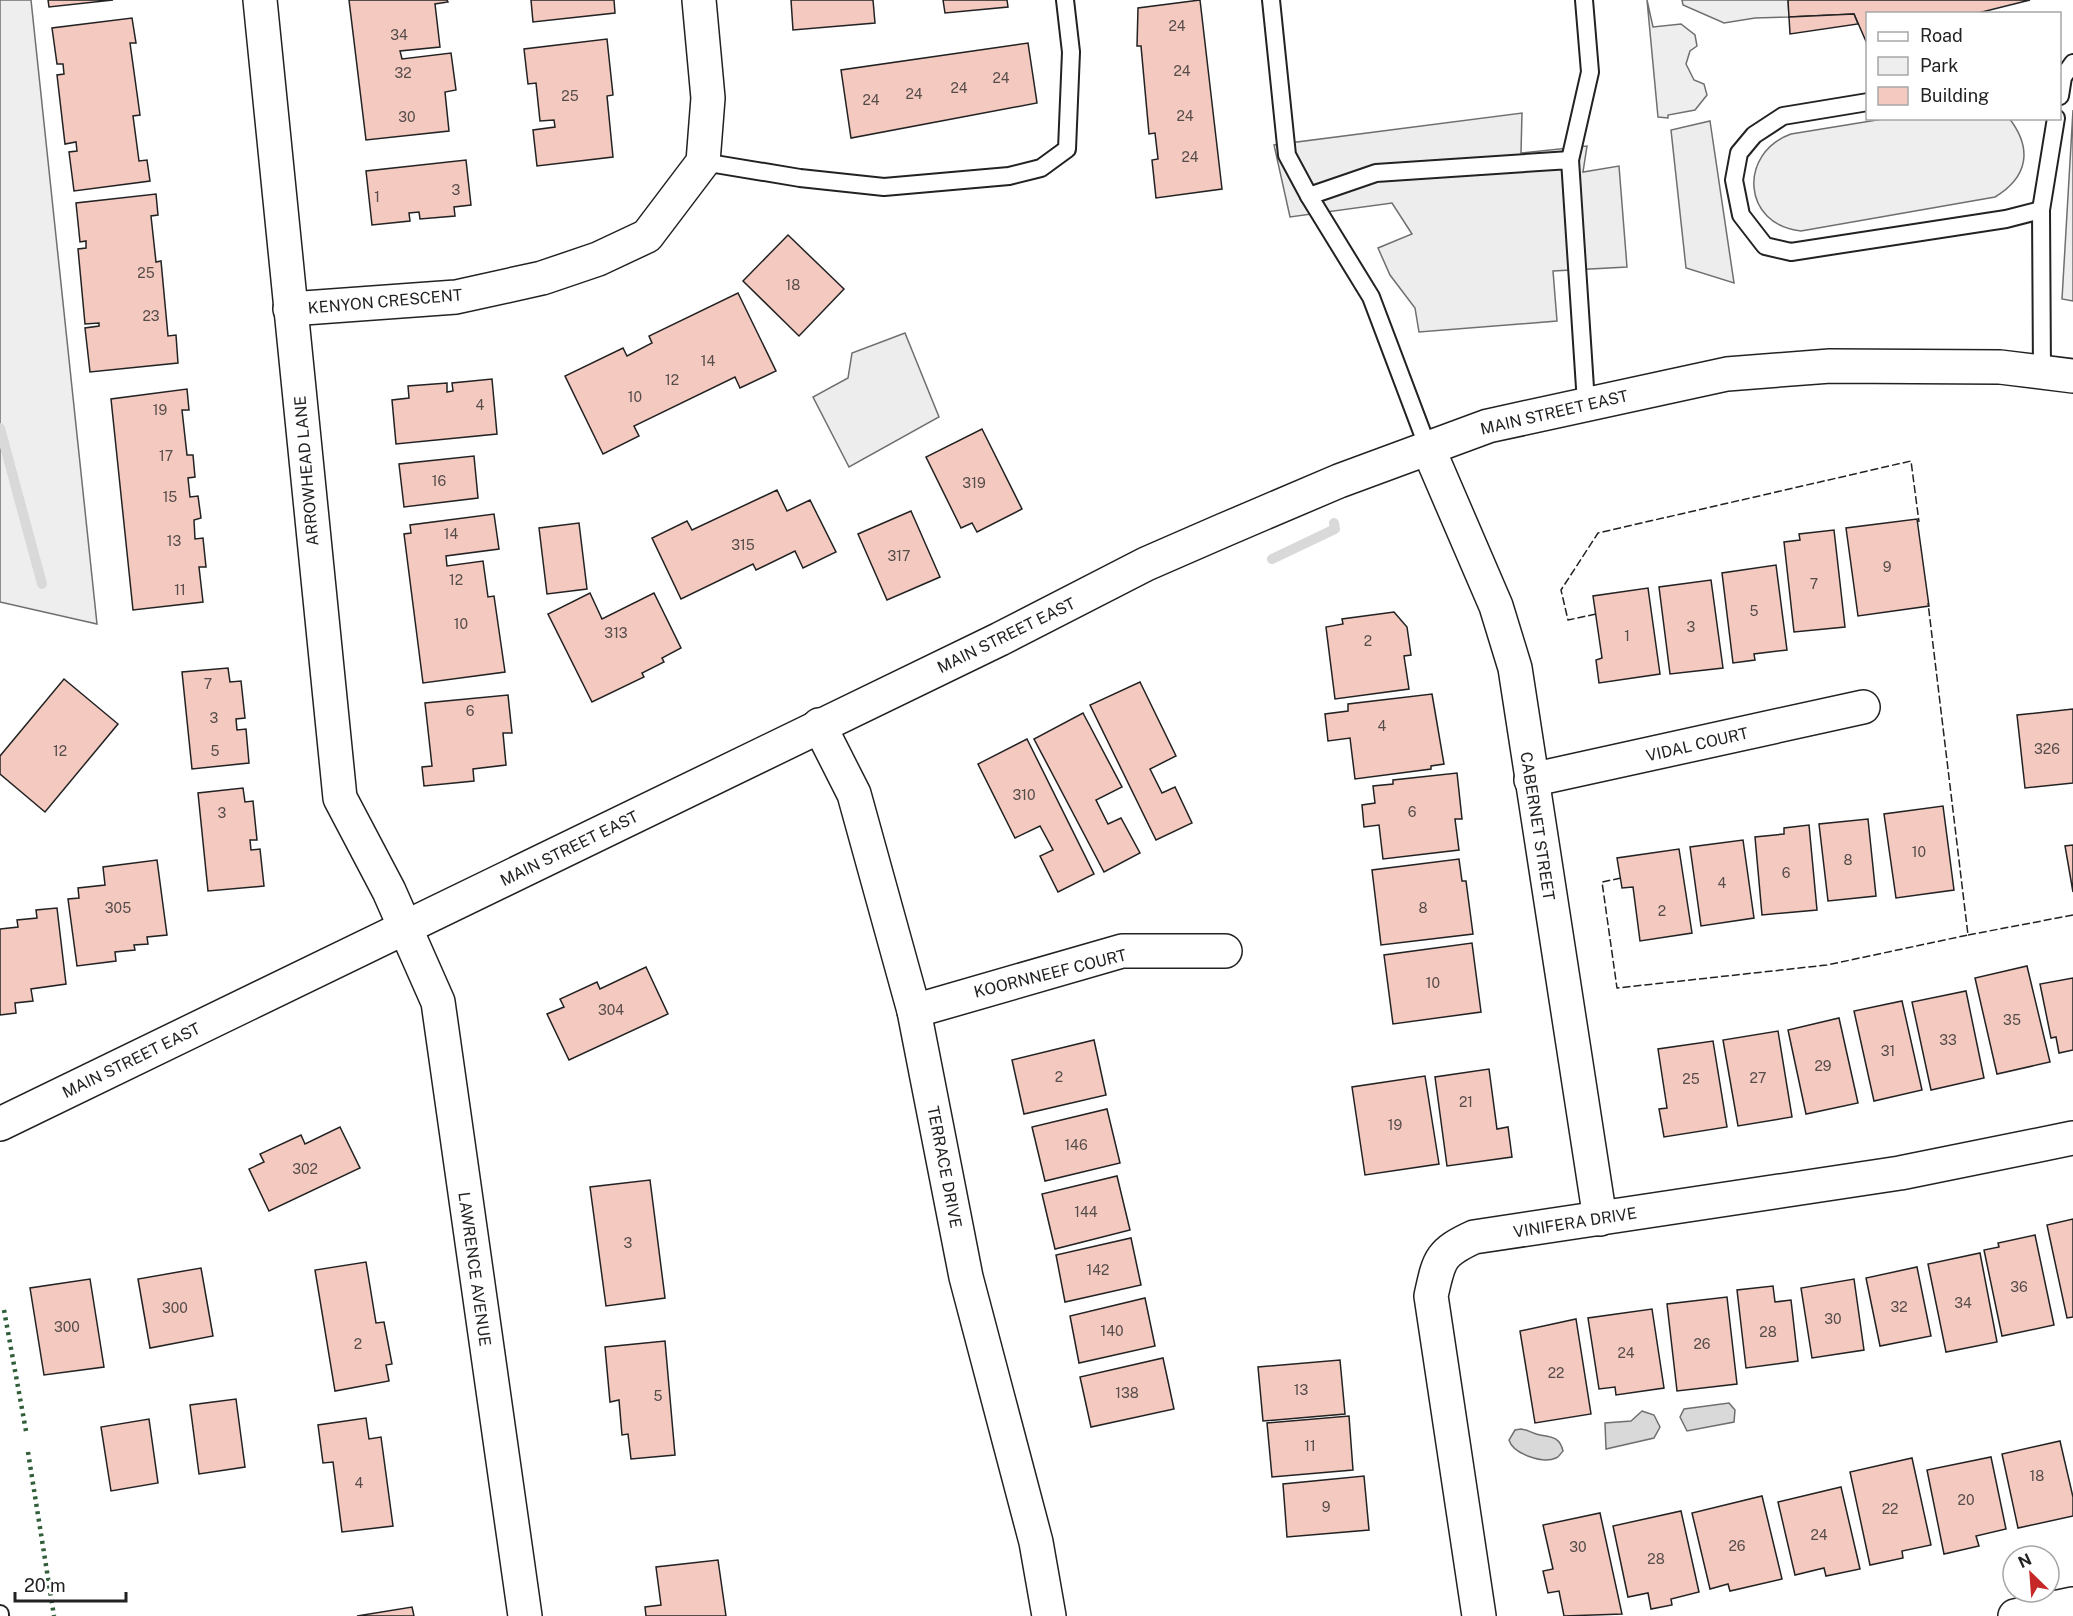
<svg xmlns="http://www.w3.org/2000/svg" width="2073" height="1616" font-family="'Public Sans',sans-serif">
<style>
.green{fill:#eee;stroke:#6f6f6f;stroke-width:1.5}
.parking{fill:#ededed;stroke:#6f6f6f;stroke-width:1.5}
.water{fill:#d9d9d9;stroke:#6f6f6f;stroke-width:1.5}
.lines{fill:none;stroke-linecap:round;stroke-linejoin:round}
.stream{stroke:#d9d9d9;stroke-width:10}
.building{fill:#f3c9c0;stroke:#222;stroke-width:1.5}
.service-casing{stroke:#222;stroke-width:20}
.minor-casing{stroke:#222;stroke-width:36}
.secondary-casing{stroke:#222;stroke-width:36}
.service{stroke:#fff;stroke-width:16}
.minor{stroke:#fff;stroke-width:33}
.secondary{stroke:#fff;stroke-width:33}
.hedge{stroke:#2f5e38;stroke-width:4.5;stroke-dasharray:3 4.5;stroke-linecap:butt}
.fence{stroke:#222;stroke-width:1.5;stroke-dasharray:8 3;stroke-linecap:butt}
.labels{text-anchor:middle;stroke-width:4.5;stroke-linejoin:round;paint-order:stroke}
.number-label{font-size:14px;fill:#564c4a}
.street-label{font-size:16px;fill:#222;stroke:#fff}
</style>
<rect width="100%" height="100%" fill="#fff"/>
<!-- green -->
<g class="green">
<polygon points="0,0 31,0 97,624 0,602"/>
<polygon points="1647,0 1653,27 1681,24 1695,35 1697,46 1690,51 1686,64 1694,80 1704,84 1707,95 1695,110 1668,115 1668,118 1658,117"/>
<polygon points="1682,0 1788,0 1789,17 1755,18 1724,23 1683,5"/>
<polygon points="2073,110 2073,301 2062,299"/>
<path d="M2009 118C2033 149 2028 177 1995 197L1801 231C1742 225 1738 153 1791 134L1883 119Z"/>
</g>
<!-- parking -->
<g class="parking">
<polygon points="1522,113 1521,153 1587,146 1583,172 1619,166 1627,267 1553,271 1557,321 1419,332 1415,308 1390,275 1378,248 1412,234 1392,203 1290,217 1274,145"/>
<polygon points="1710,121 1734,283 1686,268 1671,130"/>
<polygon points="905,333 939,417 849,467 813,397 848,378 852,353"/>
</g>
<!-- water -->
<g class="water">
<polygon points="1729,1403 1735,1410 1734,1422 1687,1431 1680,1417 1684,1409"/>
<polygon points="1642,1411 1654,1415 1660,1427 1654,1438 1606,1449 1605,1423 1631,1421"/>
<path d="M1521 1429C1529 1430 1533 1434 1540 1435 1552 1437 1560 1437 1563 1451 1561 1453 1559 1457 1556 1458 1543 1464 1513 1454 1509 1440L1515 1430Z"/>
</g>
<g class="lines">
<!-- stream -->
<g class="stream">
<polyline points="0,428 42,584"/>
<polyline points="1272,559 1335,529 1334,523"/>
</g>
</g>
<!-- building -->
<g class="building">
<polygon points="48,0 113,0 49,7"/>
<polygon points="349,0 447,0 448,2 435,4 440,47 400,51 402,59 451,53 456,90 445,92 449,131 366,140"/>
<polygon points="531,0 614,0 615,13 533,22"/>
<polygon points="791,0 873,0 875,23 793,30"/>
<polygon points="943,0 1007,0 1008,7 945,13"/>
<polygon points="1200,0 1222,189 1156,198 1152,160 1158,159 1155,133 1149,134 1141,46 1137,46 1138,8"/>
<polygon points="1788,0 2030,0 1974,14 1868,14 1868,46 1854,14 1789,17"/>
<polygon points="1854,14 1858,24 1790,34 1789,17"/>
<polygon points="132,18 136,43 130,43 140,115 133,116 139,161 147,160 150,181 74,191 69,152 77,151 76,142 65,144 57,75 64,74 63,64 57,64 52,28"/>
<polygon points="607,39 613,95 607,96 613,157 537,166 533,130 555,127 554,120 540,121 536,83 528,84 524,49"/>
<polygon points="1028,43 1037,103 851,138 841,70"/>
<polygon points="466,160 471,205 454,207 455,216 420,219 419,212 409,213 410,221 372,225 366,171"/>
<polygon points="156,194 158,215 151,216 156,262 161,261 168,336 176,335 178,363 90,372 85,328 99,326 99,323 85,324 78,249 86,248 86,241 80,242 76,203"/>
<polygon points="788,235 844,289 799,336 743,281"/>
<polygon points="738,293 776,371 740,388 735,377 634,426 639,436 603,454 565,376 623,348 627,356 652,343 649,336"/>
<polygon points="492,379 497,434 396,444 392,400 409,398 408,386 447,383 447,392 453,391 452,383"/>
<polygon points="187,389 189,410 182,410 187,455 193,455 195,477 188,478 190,497 198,496 201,518 194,520 195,539 203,538 206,567 199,567 203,602 133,610 111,399"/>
<polygon points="982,429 1022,509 977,532 972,523 961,528 926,457"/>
<polygon points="474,456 478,498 404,507 399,464"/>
<polygon points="777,490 787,511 810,500 836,552 803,568 795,551 756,570 753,564 681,599 652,538 687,521 692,530"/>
<polygon points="911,511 940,577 887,600 858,534"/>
<polygon points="494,514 499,549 446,556 447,566 483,561 488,597 494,596 505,672 423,683 404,534 411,533 410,525"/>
<polygon points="1917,519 1929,606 1858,616 1846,528"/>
<polygon points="579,523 587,589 547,594 539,528"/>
<polygon points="1834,530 1845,627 1794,632 1784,542 1800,540 1799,534"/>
<polygon points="1776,565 1787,650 1754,654 1755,660 1733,663 1722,573"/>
<polygon points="1711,580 1723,668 1670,674 1659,587"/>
<polygon points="1648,588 1660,674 1599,683 1596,660 1602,658 1593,596"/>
<polygon points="590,593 602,619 654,593 681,648 662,658 664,662 642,673 644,677 592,702 548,614"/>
<polygon points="1394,612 1407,627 1411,655 1404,656 1409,689 1335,699 1326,627 1343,624 1342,619"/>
<polygon points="228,668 230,682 241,681 245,718 236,719 237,730 246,729 249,763 192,769 182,672"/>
<polygon points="64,679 118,724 45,812 0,774 0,756"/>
<polygon points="1140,682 1176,756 1150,769 1162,793 1175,787 1192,823 1156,840 1090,705"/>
<polygon points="1432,694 1444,764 1431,766 1431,769 1355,779 1350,738 1328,741 1325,714 1348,711 1348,704"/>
<polygon points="508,695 512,733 503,733 506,765 473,769 474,781 424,786 422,767 432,766 425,703"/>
<polygon points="2073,709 2073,783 2025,788 2017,715"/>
<polygon points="1083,713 1122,787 1096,800 1108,824 1121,818 1140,853 1104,872 1034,739"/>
<polygon points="1027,739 1094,874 1058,892 1040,856 1053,850 1040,826 1015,838 978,764"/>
<polygon points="1457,773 1462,819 1455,819 1459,850 1383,859 1379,825 1364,827 1362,805 1375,803 1373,786 1393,784 1393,780"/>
<polygon points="243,788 245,802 253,801 257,840 250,840 251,850 260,849 264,886 208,891 198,793"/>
<polygon points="1943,806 1954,890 1896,898 1884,814"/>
<polygon points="1868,819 1876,896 1828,901 1819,824"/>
<polygon points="1809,825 1817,910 1762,915 1755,837 1784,834 1784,828"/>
<polygon points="1743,840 1754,918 1701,926 1690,847"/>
<polygon points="2073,845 2073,892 2065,846"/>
<polygon points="1679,849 1692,933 1640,941 1633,887 1622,888 1617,858"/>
<polygon points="1459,859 1462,881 1466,881 1473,934 1381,945 1372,870"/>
<polygon points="157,860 167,935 147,937 148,944 134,945 135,950 115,952 116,961 77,966 68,899 79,898 78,888 105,885 103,867"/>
<polygon points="57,908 66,984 31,989 33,1001 15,1003 16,1013 0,1015 0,929 18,927 17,920 37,918 36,910"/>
<polygon points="1472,943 1481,1012 1393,1024 1384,955"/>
<polygon points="2027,966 2050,1062 1997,1074 1975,978"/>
<polygon points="646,967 668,1014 569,1060 547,1014 564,1007 560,999 597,982 600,989"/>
<polygon points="2073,978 2073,1050 2059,1053 2056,1037 2051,1038 2040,984"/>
<polygon points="1966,991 1984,1078 1931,1090 1912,1002"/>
<polygon points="1902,1001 1922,1090 1874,1101 1854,1011"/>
<polygon points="1839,1018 1858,1103 1806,1114 1788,1030"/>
<polygon points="1778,1031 1792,1117 1738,1126 1723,1040"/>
<polygon points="1094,1040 1106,1095 1024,1114 1012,1060"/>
<polygon points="1713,1041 1727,1127 1664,1137 1659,1109 1667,1108 1658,1049"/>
<polygon points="1489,1069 1497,1129 1508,1127 1512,1157 1447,1166 1435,1077"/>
<polygon points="1425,1076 1439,1164 1365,1175 1352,1087"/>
<polygon points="1107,1109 1120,1163 1045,1181 1032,1127"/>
<polygon points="340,1127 360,1168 269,1211 249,1169 264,1162 260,1154 301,1135 305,1144"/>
<polygon points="1117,1176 1130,1230 1055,1249 1042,1194"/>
<polygon points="650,1180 665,1298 606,1306 590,1187"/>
<polygon points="2073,1219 2073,1317 2067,1318 2047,1225"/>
<polygon points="2035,1235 2054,1325 2002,1336 1984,1250 1999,1247 1998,1243"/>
<polygon points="1131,1238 1141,1285 1065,1302 1056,1255"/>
<polygon points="1980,1253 1997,1342 1946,1352 1928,1264"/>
<polygon points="366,1262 376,1323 384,1322 392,1364 386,1365 389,1381 335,1391 315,1270"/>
<polygon points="1917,1267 1931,1336 1880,1346 1866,1278"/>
<polygon points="201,1268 213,1336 150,1348 138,1279"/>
<polygon points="90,1279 104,1367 44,1375 30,1288"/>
<polygon points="1854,1279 1864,1350 1812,1358 1801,1288"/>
<polygon points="1773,1286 1775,1302 1791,1300 1798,1361 1746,1368 1737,1290"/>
<polygon points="1727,1297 1737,1384 1677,1391 1667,1304"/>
<polygon points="1145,1298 1155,1346 1079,1363 1070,1316"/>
<polygon points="1652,1309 1664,1388 1616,1395 1615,1387 1599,1389 1588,1318"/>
<polygon points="1576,1319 1591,1414 1535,1423 1520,1331"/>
<polygon points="665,1341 675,1455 631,1459 628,1434 622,1435 619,1400 610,1402 605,1347"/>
<polygon points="1163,1358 1174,1409 1091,1427 1080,1377"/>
<polygon points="1340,1360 1345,1414 1263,1421 1258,1367"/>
<polygon points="236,1399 245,1467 199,1474 190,1405"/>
<polygon points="1349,1416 1353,1470 1272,1477 1267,1423"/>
<polygon points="366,1418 369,1439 381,1437 393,1526 342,1532 333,1462 323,1463 318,1425"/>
<polygon points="149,1419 158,1483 111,1491 101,1427"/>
<polygon points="2060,1441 2073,1497 2073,1516 2018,1528 2002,1454"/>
<polygon points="1991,1457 2006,1529 1976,1536 1979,1546 1944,1554 1927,1470"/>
<polygon points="1912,1458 1931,1545 1902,1551 1903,1558 1870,1565 1850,1472"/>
<polygon points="1364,1476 1369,1530 1287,1537 1283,1484"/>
<polygon points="1841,1487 1860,1569 1826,1576 1824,1568 1795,1575 1778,1502"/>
<polygon points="1762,1496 1782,1579 1730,1591 1728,1584 1710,1589 1692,1513"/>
<polygon points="1681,1511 1699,1592 1671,1599 1672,1605 1651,1609 1648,1593 1628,1597 1613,1526"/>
<polygon points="1600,1513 1622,1614 1564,1616 1559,1591 1548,1593 1543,1571 1553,1569 1543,1525"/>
<polygon points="718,1560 726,1616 646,1616 645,1607 661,1605 656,1567"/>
<polygon points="412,1607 414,1616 357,1616"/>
</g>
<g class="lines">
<!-- service casing -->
<g class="service-casing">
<g id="service">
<polyline points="1271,0 1287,155 1309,196"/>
<polyline points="2060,96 2063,77 2073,63"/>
<polyline points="1868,102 1783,116 1754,135 1739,153 1734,180 1741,215 1765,246 1791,252 2006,219 2041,210"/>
<polyline points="1570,160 1590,72 1584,0"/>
<polyline points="703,162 800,178 884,187 1009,176 1041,168 1067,149 1071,52 1065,0"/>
<polyline points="2042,373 2041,210 2056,118"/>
<polyline points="1428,448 1371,297 1309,196 1376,173 1570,160 1586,403"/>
<polyline points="0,1614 0,1616"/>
</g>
</g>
<!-- minor casing -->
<g class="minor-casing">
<g id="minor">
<polyline points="260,0 340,798 389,891 438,1002 525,1616"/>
<polyline points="290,309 456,297 542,278 598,259 647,236 703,162 708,98 699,0"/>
<polyline points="1428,448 1496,606 1515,668 1600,1219"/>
<polyline points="819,725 854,794 914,1011 966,1277 1036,1542 1049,1616"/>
<polyline points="1531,780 1863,707"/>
<polyline points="914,1011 1122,951 1225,951"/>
<path d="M1479 1616 1431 1296C1439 1260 1439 1253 1474 1237L1900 1173 2073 1138"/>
<polyline points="2015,1616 2073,1604"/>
</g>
</g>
<!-- secondary casing -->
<g class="secondary-casing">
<polyline id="secondary" points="0,1124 1000,639 1146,564 1224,530 1339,481 1488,426 1727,374 1830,366 2000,367 2073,376"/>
</g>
<!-- service -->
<use href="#service" class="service"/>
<!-- minor -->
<use href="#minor" class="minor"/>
<!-- secondary -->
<use href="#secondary" class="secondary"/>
<!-- hedge -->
<g class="hedge">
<polyline points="4,1310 26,1431"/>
<polyline points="28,1452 54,1616"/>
</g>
<!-- fence -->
<g class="fence">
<polyline points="1596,614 1568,620 1561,590 1598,533 1911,461 1919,522"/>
<polyline points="1621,878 1602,882 1617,988 1827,965 1968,935 1928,603"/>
<polyline points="1968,935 2073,915"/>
</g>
</g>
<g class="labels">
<!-- number labels -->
<g class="number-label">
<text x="1177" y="31">24</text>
<text x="399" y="40">34</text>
<text x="1182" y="76">24</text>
<text x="403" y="78">32</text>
<text x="1001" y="83">24</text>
<text x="959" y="93">24</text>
<text x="914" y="99">24</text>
<text x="570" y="101">25</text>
<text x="871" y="105">24</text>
<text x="1185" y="121">24</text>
<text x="407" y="122">30</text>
<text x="1190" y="162">24</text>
<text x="456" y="195">3</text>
<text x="377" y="202">1</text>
<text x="146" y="278">25</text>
<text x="793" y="290">18</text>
<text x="151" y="321">23</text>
<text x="708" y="366">14</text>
<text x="672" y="385">12</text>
<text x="635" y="402">10</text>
<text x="480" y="410">4</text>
<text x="160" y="415">19</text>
<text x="166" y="461">17</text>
<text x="439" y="486">16</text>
<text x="974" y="488">319</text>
<text x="170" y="502">15</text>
<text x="451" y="539">14</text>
<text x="174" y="546">13</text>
<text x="743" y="550">315</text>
<text x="899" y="561">317</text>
<text x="1887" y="572">9</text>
<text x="456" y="585">12</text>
<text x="1814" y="589">7</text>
<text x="180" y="595">11</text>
<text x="1754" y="616">5</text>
<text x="461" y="629">10</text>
<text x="1691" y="632">3</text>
<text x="616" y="638">313</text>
<text x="1627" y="641">1</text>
<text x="1368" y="646">2</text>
<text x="208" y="689">7</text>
<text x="470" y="716">6</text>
<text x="214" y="723">3</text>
<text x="1382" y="731">4</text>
<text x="2047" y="754">326</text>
<text x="60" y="756">12</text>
<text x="215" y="756">5</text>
<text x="1024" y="800">310</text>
<text x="1412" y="817">6</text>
<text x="222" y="818">3</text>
<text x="1919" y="857">10</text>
<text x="1848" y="865">8</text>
<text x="1786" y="878">6</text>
<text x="1722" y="888">4</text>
<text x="118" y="913">305</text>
<text x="1423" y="913">8</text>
<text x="1662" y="916">2</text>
<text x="1433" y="988">10</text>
<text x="611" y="1015">304</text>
<text x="2012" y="1025">35</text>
<text x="1948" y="1045">33</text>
<text x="1888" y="1056">31</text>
<text x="1823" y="1071">29</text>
<text x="1059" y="1082">2</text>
<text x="1758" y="1083">27</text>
<text x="1691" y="1084">25</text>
<text x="1466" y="1107">21</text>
<text x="1395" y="1130">19</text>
<text x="1076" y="1150">146</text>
<text x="305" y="1174">302</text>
<text x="1086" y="1217">144</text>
<text x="628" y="1248">3</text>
<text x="1098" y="1275">142</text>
<text x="2019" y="1292">36</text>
<text x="1963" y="1308">34</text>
<text x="1899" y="1312">32</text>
<text x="175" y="1313">300</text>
<text x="1833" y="1324">30</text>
<text x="67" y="1332">300</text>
<text x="1112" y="1336">140</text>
<text x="1768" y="1337">28</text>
<text x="358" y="1349">2</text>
<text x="1702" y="1349">26</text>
<text x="1626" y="1358">24</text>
<text x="1556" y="1378">22</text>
<text x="1301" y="1395">13</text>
<text x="1127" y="1398">138</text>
<text x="658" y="1401">5</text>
<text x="1310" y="1451">11</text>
<text x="2037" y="1481">18</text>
<text x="359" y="1488">4</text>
<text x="1966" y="1505">20</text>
<text x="1326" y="1512">9</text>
<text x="1890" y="1514">22</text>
<text x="1819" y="1540">24</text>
<text x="1737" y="1551">26</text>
<text x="1578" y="1552">30</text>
<text x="1656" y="1564">28</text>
</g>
<!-- street labels -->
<g class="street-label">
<text transform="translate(385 301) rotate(-5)" y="6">KENYON CRESCENT</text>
<text transform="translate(1554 412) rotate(-13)" y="6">MAIN STREET EAST</text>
<text transform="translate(306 471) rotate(-95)" y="6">ARROWHEAD LANE</text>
<text transform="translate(1006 635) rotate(-26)" y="6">MAIN STREET EAST</text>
<text transform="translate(1697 744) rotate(-13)" y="6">VIDAL COURT</text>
<text transform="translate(1538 826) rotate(81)" y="6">CABERNET STREET</text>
<text transform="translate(569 848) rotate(-26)" y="6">MAIN STREET EAST</text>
<text transform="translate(1050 973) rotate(-14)" y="6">KOORNNEEF COURT</text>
<text transform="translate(131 1060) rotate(-26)" y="6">MAIN STREET EAST</text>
<text transform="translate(945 1167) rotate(79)" y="6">TERRACE DRIVE</text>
<text transform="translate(1575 1222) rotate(-9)" y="6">VINIFERA DRIVE</text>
<text transform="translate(475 1269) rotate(82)" y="6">LAWRENCE AVENUE</text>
</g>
</g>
<!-- legend -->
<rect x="1866" y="12" width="195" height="108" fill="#ffffff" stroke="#a7a7a7" stroke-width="1.5"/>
<rect x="1878" y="32" width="30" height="9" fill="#ffffff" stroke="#a7a7a7" stroke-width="1.5"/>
<text x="1920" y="42" font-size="18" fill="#222222">Road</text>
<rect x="1878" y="57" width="30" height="18" fill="#eeeeee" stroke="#a7a7a7" stroke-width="1.5"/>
<text x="1920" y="72" font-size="18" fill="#222222">Park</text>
<rect x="1878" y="87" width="30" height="18" fill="#f3c9c0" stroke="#a7a7a7" stroke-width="1.5"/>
<text x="1920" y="102" font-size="18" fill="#222222">Building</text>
<!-- north arrow -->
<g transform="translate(2031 1574) rotate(335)"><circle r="28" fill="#ffffff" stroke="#a7a7a7" stroke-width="1.5"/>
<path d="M0-4.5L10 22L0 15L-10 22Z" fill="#c62828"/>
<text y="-9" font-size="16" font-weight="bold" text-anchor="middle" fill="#222222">N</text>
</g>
<!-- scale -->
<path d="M15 1592v9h111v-9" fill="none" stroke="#222222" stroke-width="3"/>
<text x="24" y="1592" font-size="18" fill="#222222" stroke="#ffffff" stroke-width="4.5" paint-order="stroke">20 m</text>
</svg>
